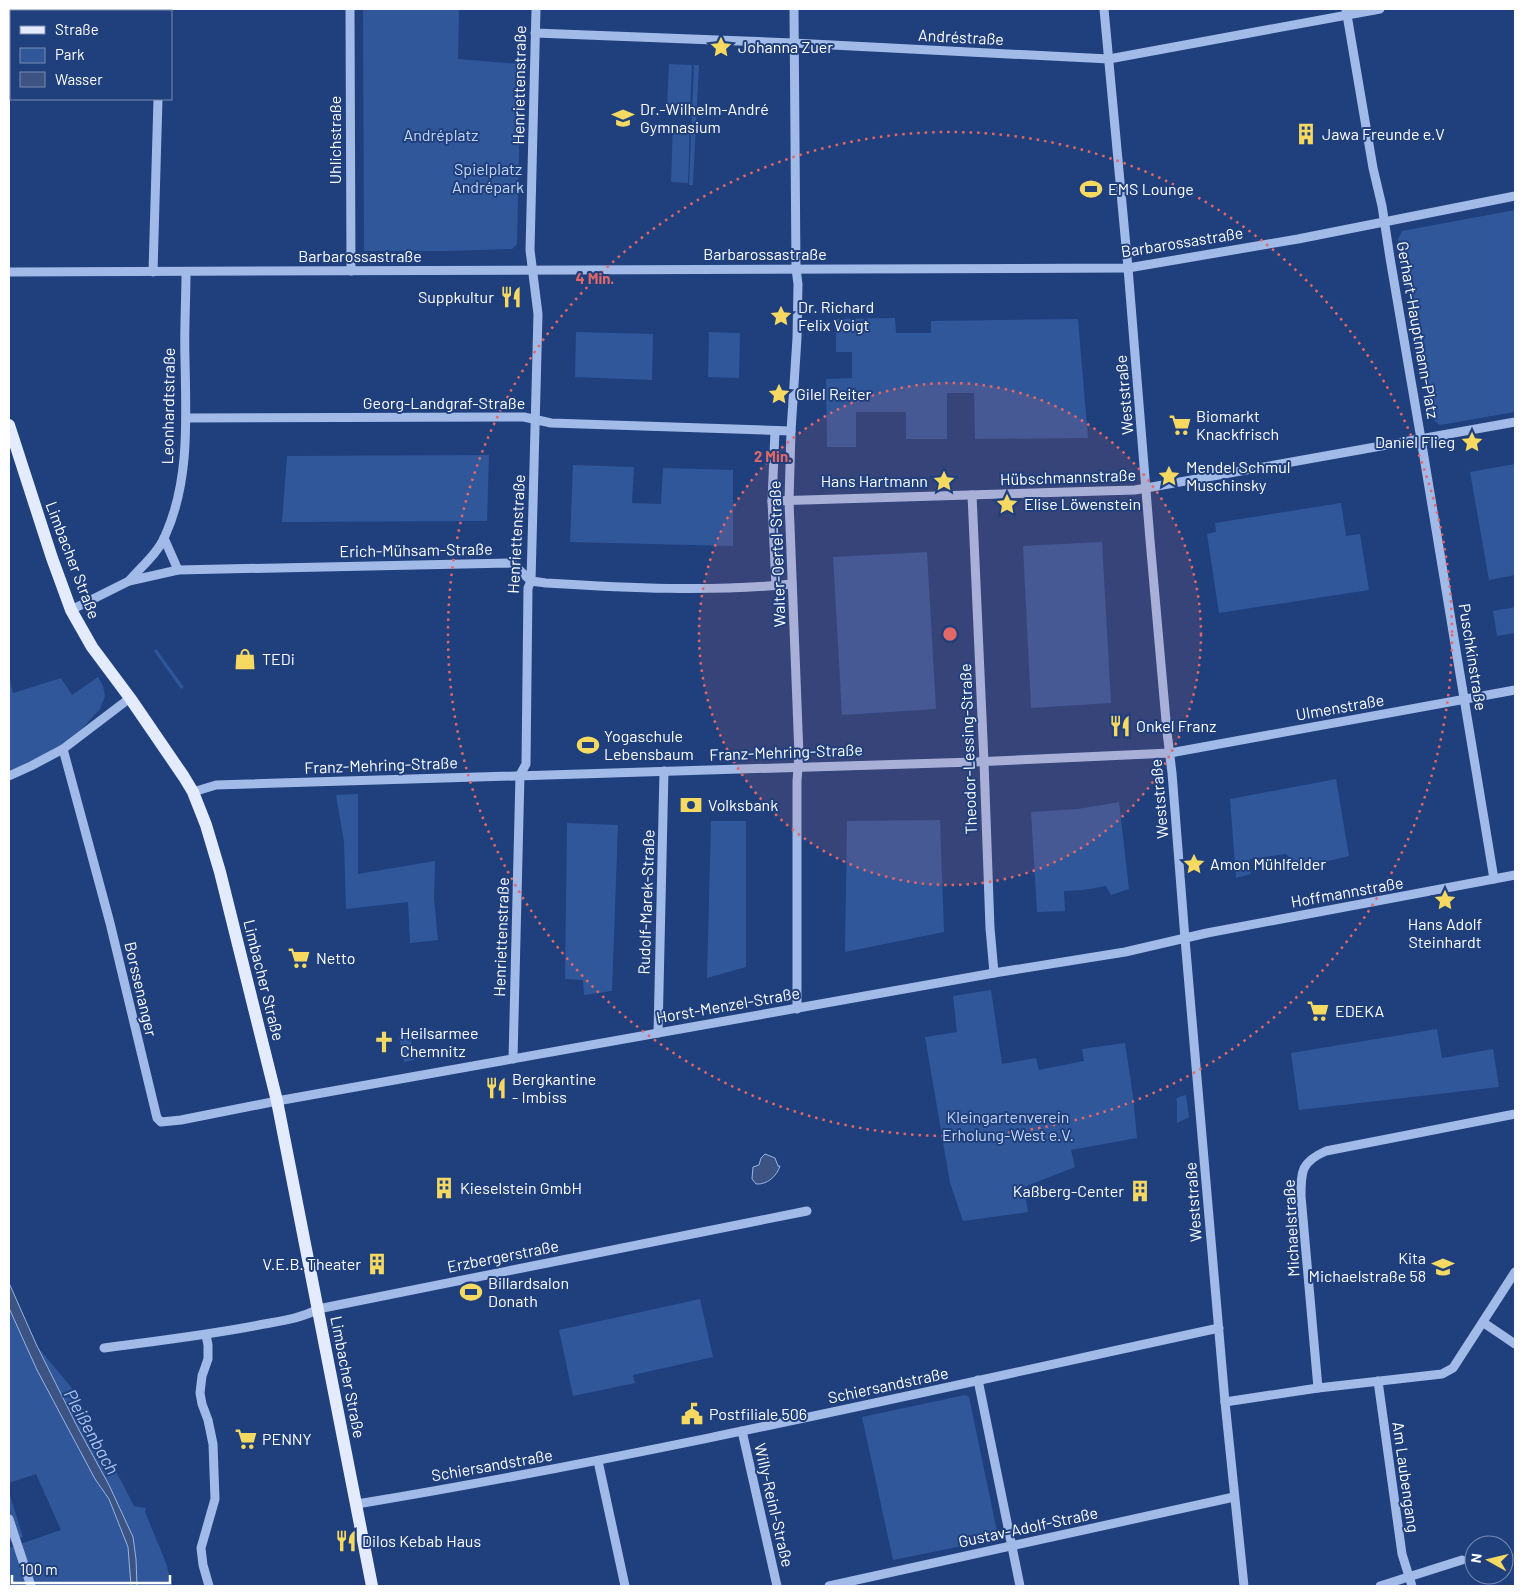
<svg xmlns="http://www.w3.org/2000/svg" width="1524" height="1595" font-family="Barlow,sans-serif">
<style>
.green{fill:#31579b}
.water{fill:#3d5482;stroke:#95b4e9}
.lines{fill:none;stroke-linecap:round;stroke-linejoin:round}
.minor{stroke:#a1bae7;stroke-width:9}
.major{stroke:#e3ebfd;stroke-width:12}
.ring{fill:none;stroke:#e26868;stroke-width:2.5;stroke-dasharray:2.5 5}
.labels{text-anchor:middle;stroke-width:4;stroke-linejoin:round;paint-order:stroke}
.street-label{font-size:16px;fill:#fff;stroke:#1f3f7d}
.poi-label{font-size:16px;fill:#fff;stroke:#1f3f7d;text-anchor:start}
.park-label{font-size:16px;fill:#c5d6f6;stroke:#1f3f7d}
.water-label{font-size:18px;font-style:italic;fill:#adc4ef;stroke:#1f3f7d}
.centre{fill:#e26868;stroke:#1f3f7d;stroke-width:2.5}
.ring-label{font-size:15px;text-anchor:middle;font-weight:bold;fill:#e26868;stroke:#1f3f7d;stroke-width:4;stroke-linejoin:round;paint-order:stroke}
</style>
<rect width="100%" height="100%" fill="#1f3f7d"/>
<!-- green -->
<g class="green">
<polygon points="363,9 459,9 458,59 521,64 517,244 512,249 448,251 364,251"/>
<polygon points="669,64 692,65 690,108 667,107"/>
<polygon points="694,65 699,65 693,185 689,185"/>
<polygon points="673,124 690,124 688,183 671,182"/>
<polygon points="1515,210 1515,412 1440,425 1431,418 1398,239 1402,231"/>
<polygon points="895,318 896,333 931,333 931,321 1078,319 1088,438 975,439 974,393 947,393 947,439 906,439 906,412 856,412 856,447 827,447 826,379 852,378 852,352 836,352 836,319"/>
<polygon points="576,332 653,334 652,380 575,377"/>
<polygon points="709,332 740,333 739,378 708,377"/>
<polygon points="489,455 487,521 282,522 287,456"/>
<polygon points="1515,464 1515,575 1489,580 1470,472"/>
<polygon points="573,465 634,467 632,503 661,504 663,468 733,470 733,546 570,542"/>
<polygon points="1341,503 1346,536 1360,534 1369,590 1219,613 1207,534 1216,532 1215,523"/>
<polygon points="1102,542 1111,703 1031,708 1023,546"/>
<polygon points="927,552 936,709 842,715 833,557"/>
<polygon points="1515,607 1515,633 1497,636 1493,611"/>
<polygon points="156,649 184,687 181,689 154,651"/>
<polygon points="9,676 13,693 61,678 72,695 98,677 103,686 105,696 100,709 63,749 9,776"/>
<polygon points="1336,779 1349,856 1300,868 1286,854 1250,859 1251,874 1236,878 1230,799"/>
<polygon points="358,794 358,874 435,861 434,899 438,940 410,943 408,902 346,909 344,842 336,795"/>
<polygon points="1119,802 1129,889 1111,895 1106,886 1083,890 1064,891 1065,911 1037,912 1031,812 1078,809"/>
<polygon points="940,820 944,932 845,952 847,821"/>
<polygon points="711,821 746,821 746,967 707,978"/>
<polygon points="567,823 618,825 612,991 584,995 583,980 565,979"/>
<polygon points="991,990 1002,1064 1036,1058 1039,1070 1084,1061 1082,1049 1125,1043 1133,1096 1137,1138 1071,1150 1075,1167 1024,1187 1028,1212 963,1221 950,1183 925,1037 957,1032 953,996"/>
<polygon points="1437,1029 1442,1058 1493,1049 1499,1087 1299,1110 1291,1053"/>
<polygon points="410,1034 414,1060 404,1062 399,1036"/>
<polygon points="1186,1095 1189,1117 1177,1123 1177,1100 1175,1100 1179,1097"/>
<polygon points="700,1299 713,1357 633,1375 635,1383 573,1396 559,1330"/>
<polygon points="9,1308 24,1340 37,1346 75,1392 134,1506 146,1508 145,1512 166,1563 172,1586 9,1586 9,1548 61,1530 36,1474 9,1483"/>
<polygon points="965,1395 969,1397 998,1536 997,1539 893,1560 862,1417"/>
<polygon points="9,1492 23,1537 9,1542"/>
</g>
<!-- water -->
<g class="water">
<path d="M765 1154 775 1158 778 1166H780C777 1176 767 1185 756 1184L752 1179 753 1167 759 1165 761 1158Z"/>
<polygon points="9,1283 37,1346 79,1430 109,1485 133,1537 136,1559 137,1586 131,1586 128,1547 109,1499 95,1479 37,1370 9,1308"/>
</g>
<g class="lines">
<!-- minor -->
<g class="minor">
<polyline points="159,9 159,11"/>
<polyline points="350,9 351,271"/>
<polyline points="794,9 796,269 798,284 797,338 791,431 789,501 799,755 797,781 797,1009"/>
<polyline points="1104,9 1128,268 1150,540 1167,732 1172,773 1185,939 1225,1402 1244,1586"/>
<polyline points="1346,9 1373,168 1382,206 1390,258 1421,439 1494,879"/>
<polyline points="535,33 793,43 1109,59 1380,9"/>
<polyline points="9,272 1128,268 1298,239 1515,196"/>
<polyline points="153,272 158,99"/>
<polyline points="186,418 524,417 551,423 791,431"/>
<polyline points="775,431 772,501 776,586"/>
<polyline points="972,495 984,762 990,928 994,973"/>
<polyline points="772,501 1135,490 1515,422"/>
<polyline points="164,538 178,570"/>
<path d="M129 581C141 567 158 553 165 536 190 481 186 419 185 359 184 330 186 301 186 272"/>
<path d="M71 610 129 581 178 570 512 563 531 581 546 583C627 588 710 592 792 584"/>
<polyline points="63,749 110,923 157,1118 161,1122 181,1120 277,1101 994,973 1125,952 1207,933 1515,875"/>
<polyline points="9,776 31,766 63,749 130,698"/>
<polyline points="193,792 216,785 974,762 1170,753 1515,690"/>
<polyline points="658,1033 664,771"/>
<polyline points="513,1059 520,775 526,764 528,588 531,581 538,314 530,250 536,9"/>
<polyline points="1484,1323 1515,1344"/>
<polyline points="206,1335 208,1345 208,1359 202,1376 200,1393 202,1404 208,1420 213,1444 215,1499 201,1548 203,1565 209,1586"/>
<path d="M104 1348C156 1341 208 1335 259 1325 279 1321 300 1319 318 1309L807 1211"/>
<polyline points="978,1380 1020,1586"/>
<polyline points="1378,1381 1402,1554 1412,1586"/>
<path d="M1318 1388 1301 1196C1301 1171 1301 1162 1326 1151L1515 1114"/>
<polyline points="1225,1402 1318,1388 1442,1374 1453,1368 1515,1272"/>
<polyline points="742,1431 777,1586"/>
<polyline points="598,1461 625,1586"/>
<path d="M357 1504C646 1456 932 1390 1219 1328"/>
<polyline points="9,1519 31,1586"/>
<polyline points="829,1586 1234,1497"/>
<polyline points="1380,1586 1462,1560"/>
</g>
<!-- major -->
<polyline class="major" points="9,425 52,558 71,610 92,647 130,698 184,777 193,792 206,825 220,872 277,1101 372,1586"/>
</g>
<!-- distance rings -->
<circle cx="950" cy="634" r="251" fill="#e26868" fill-opacity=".12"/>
<g class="ring">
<circle cx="950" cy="634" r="251"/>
<circle cx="950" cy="634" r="502"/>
</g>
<!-- icons -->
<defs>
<g id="sight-bare" transform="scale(1.725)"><path d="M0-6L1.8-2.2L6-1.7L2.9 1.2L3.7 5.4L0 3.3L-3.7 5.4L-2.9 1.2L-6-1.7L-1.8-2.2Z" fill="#f6d961" stroke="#1f3f7d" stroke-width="2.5" paint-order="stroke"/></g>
<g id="school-bare" transform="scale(1.725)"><path d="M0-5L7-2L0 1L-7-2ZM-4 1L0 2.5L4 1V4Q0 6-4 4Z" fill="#f6d961" stroke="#1f3f7d" stroke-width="2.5" paint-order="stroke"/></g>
<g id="building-bare" transform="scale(1.725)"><path d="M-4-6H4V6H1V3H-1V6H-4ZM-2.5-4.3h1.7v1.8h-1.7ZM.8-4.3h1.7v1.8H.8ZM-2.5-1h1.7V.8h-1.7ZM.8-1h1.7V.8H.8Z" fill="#f6d961" stroke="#1f3f7d" stroke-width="2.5" paint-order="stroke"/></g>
<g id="stadium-bare" transform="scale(1.725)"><path d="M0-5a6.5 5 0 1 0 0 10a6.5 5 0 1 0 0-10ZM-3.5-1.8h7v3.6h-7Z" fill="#f6d961" stroke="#1f3f7d" stroke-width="2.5" paint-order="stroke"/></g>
<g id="restaurant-bare" transform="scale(1.725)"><path d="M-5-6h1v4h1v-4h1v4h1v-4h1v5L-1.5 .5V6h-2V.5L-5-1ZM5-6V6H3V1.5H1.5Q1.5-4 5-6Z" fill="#f6d961" stroke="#1f3f7d" stroke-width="2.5" paint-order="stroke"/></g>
<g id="supermarket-bare" transform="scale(1.725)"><path d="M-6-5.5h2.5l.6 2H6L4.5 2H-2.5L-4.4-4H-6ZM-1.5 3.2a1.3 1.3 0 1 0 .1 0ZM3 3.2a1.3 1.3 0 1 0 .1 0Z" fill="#f6d961" stroke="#1f3f7d" stroke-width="2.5" paint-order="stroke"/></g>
<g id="shop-bare" transform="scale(1.725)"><path d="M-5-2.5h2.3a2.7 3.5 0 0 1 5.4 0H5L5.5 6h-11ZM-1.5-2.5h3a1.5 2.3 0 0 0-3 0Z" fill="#f6d961" stroke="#1f3f7d" stroke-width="2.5" paint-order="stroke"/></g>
<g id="bank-bare" transform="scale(1.725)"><path d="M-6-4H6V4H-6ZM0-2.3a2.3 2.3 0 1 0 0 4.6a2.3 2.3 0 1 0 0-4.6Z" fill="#f6d961" stroke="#1f3f7d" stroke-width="2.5" paint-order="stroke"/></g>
<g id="church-bare" transform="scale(1.725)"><path d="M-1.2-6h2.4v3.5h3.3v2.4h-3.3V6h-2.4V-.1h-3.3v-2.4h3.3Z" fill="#f6d961" stroke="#1f3f7d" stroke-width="2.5" paint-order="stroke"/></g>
<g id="civic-bare" transform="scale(1.725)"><path d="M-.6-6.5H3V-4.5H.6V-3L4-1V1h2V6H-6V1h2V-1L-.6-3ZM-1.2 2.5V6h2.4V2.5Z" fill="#f6d961" stroke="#1f3f7d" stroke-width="2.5" paint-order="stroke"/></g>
</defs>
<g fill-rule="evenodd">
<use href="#sight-bare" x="721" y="47"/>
<use href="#school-bare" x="623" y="118"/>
<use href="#building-bare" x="1306" y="134"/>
<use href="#stadium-bare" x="1091" y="189"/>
<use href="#restaurant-bare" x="511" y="297"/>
<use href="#sight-bare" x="781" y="316"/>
<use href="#sight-bare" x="779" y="394"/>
<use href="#supermarket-bare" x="1180" y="425"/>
<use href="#sight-bare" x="1472" y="442"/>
<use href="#sight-bare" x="1169" y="476"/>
<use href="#sight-bare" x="944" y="481"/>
<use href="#sight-bare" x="1007" y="504"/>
<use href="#shop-bare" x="245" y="659"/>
<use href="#restaurant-bare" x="1120" y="726"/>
<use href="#stadium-bare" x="588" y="745"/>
<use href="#bank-bare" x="691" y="805"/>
<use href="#sight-bare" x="1194" y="864"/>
<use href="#sight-bare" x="1445" y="900"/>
<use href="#supermarket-bare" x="299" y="958"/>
<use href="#supermarket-bare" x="1318" y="1011"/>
<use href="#church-bare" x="384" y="1042"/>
<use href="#restaurant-bare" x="496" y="1088"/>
<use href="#building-bare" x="444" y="1188"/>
<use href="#building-bare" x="1140" y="1191"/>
<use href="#building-bare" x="377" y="1264"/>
<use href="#school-bare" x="1443" y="1267"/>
<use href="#stadium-bare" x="471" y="1292"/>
<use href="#civic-bare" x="692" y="1414"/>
<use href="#supermarket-bare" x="246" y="1439"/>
<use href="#restaurant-bare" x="346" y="1541"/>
</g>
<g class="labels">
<!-- street labels -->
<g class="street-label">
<text transform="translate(961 37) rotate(3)" y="6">Andréstraße</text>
<text transform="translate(519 85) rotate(-89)" y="6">Henriettenstraße</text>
<text transform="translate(335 140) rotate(-90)" y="6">Uhlichstraße</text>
<text transform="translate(1182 242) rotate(-9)" y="6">Barbarossastraße</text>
<text x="765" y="260">Barbarossastraße</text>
<text x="360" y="262">Barbarossastraße</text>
<text transform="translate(1418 330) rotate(80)" y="6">Gerhart-Hauptmann-Platz</text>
<text transform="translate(1124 395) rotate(-95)" y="6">Weststraße</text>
<text x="444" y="409">Georg-Landgraf-Straße</text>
<text transform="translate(168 406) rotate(-89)" y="6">Leonhardtstraße</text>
<text transform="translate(1068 477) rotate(-2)" y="6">Hübschmannstraße</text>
<text transform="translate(516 534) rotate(-87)" y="6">Henriettenstraße</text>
<text transform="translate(416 550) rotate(-1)" y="6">Erich-Mühsam-Straße</text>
<text transform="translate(777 554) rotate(-92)" y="6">Walter-Oertel-Straße</text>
<text transform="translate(73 560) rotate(69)" y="6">Limbacher Straße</text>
<text transform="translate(1473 657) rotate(81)" y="6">Puschkinstraße</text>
<text transform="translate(1340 707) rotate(-10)" y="6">Ulmenstraße</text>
<text transform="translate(968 749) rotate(-92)" y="6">Theodor-Lessing-Straße</text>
<text transform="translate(786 752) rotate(-2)" y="6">Franz-Mehring-Straße</text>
<text transform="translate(381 765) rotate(-2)" y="6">Franz-Mehring-Straße</text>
<text transform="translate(1159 799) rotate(-95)" y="6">Weststraße</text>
<text transform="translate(1347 892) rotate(-10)" y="6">Hoffmannstraße</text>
<text transform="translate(646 902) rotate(-88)" y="6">Rudolf-Marek-Straße</text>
<text transform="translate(501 937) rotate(-88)" y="6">Henriettenstraße</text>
<text transform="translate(264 980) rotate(76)" y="6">Limbacher Straße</text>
<text transform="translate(141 989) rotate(77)" y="6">Borssenanger</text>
<text transform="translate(728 1005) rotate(-10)" y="6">Horst-Menzel-Straße</text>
<text transform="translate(1193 1202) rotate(-94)" y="6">Weststraße</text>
<text transform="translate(1291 1228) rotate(-93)" y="6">Michaelstraße</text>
<text transform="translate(503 1256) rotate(-11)" y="6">Erzbergerstraße</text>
<text transform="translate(348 1377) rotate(79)" y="6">Limbacher Straße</text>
<text transform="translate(888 1385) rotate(-12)" y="6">Schiersandstraße</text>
<text transform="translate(492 1465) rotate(-10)" y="6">Schiersandstraße</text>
<text transform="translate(1406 1477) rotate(82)" y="6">Am Laubengang</text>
<text transform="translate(774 1505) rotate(77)" y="6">Willy-Reinl-Straße</text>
<text transform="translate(1028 1527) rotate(-12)" y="6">Gustav-Adolf-Straße</text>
</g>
<!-- poi labels -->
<g class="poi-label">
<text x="738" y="53">Johanna Zuer</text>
<text x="640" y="115">Dr.-Wilhelm-André<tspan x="640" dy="18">Gymnasium</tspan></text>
<text x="1322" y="140">Jawa Freunde e.V</text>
<text x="1108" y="195">EMS Lounge</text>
<text x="494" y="303" text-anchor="end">Suppkultur</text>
<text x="798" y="313">Dr. Richard<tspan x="798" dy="18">Felix Voigt</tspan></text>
<text x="796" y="400">Gilel Reiter</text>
<text x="1196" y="422">Biomarkt<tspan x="1196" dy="18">Knackfrisch</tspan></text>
<text x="1455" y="448" text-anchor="end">Daniel Flieg</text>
<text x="1186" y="473">Mendel Schmul<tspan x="1186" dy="18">Muschinsky</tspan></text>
<text x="928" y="487" text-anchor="end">Hans Hartmann</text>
<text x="1024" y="510">Elise Löwenstein</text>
<text x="262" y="665">TEDi</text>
<text x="1136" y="732">Onkel Franz</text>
<text x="604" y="742">Yogaschule<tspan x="604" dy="18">Lebensbaum</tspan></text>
<text x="708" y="811">Volksbank</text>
<text x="1210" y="870">Amon Mühlfelder</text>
<text x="1445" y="930" text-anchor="middle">Hans Adolf<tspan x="1445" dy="18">Steinhardt</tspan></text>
<text x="316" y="964">Netto</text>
<text x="1335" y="1017">EDEKA</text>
<text x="400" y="1039">Heilsarmee<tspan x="400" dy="18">Chemnitz</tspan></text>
<text x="512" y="1085">Bergkantine<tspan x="512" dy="18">- Imbiss</tspan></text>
<text x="460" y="1194">Kieselstein GmbH</text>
<text x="1124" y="1197" text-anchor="end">Kaßberg-Center</text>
<text x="1426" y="1264" text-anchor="end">Kita<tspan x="1426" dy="18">Michaelstraße 58</tspan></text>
<text x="361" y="1270" text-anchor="end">V.E.B. Theater</text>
<text x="488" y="1289">Billardsalon<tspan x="488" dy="18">Donath</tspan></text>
<text x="709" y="1420">Postfiliale 506</text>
<text x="262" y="1445">PENNY</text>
<text x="362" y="1547">Dilos Kebab Haus</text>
</g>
<!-- park labels -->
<g class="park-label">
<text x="441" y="141">Andréplatz</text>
<text x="488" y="175">Spielplatz<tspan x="488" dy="18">Andrépark</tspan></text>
<text x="1008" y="1123">Kleingartenverein<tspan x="1008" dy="18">Erholung-West e.V.</tspan></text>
</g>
<!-- water labels -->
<g class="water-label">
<text transform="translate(91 1432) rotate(61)" y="6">Pleißenbach</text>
</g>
</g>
<circle cx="950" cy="634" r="8" class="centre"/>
<g class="ring-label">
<text x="595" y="284">4 Min.</text>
<text x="773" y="462">2 Min.</text>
</g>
<!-- border -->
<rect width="1524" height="1595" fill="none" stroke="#ffffff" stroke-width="20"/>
<!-- legend -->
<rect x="10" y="10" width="162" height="90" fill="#1f3f7d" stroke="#798cb1"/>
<rect x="20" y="26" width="25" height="8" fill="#e3ebfd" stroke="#798cb1"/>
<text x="55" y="35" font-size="15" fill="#ffffff">Straße</text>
<rect x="20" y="48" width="25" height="15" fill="#31579b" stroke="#798cb1"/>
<text x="55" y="60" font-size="15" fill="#ffffff">Park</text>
<rect x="20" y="72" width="25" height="15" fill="#3d5482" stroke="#798cb1"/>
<text x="55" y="85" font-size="15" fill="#ffffff">Wasser</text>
<!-- north arrow -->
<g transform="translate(1489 1560) rotate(278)"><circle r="24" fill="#1f3f7d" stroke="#798cb1"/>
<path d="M0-4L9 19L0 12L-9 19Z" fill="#f6d961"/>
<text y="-8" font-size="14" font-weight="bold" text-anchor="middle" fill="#ffffff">N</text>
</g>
<!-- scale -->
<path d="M12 1575v8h158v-8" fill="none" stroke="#ffffff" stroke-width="2.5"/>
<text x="20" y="1575" font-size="15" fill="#ffffff" stroke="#1f3f7d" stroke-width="4" paint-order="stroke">100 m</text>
</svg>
